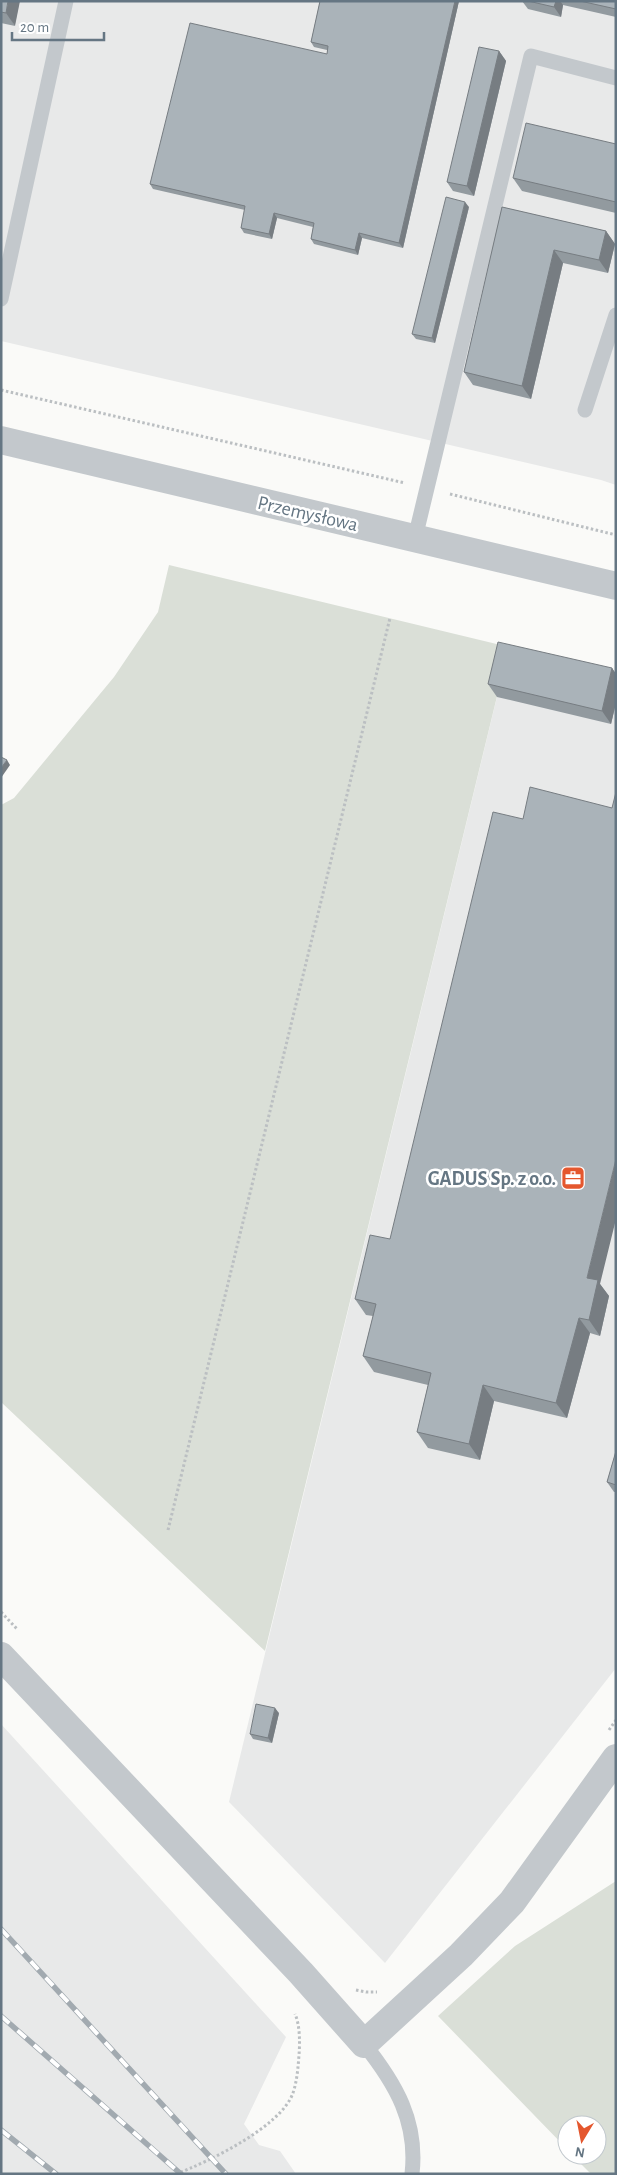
<svg xmlns="http://www.w3.org/2000/svg" width="617" height="2175" font-family="'Alegreya Sans',sans-serif">
<style>
.built{fill:#e8e9e9}
.green{fill:#dadfd7}
.lines{fill:none;stroke-linecap:round;stroke-linejoin:round}
.path{stroke:#bbbfc2;stroke-width:3;stroke-dasharray:2.5 2.5;stroke-linecap:butt}
.service{stroke:#c3c8cc;stroke-width:15}
.minor{stroke:#c3c8cc;stroke-width:28}
.rail-casing{stroke:#a2aab0;stroke-width:5.5}
.rail{stroke:#fff;stroke-width:4;stroke-dasharray:11;stroke-linecap:butt}
.wall{fill:#929a9f}
.shaded-wall{fill:#777d82}
.building{fill:#aab3b9;stroke:#777d82}
.labels{text-anchor:middle;stroke-width:5;stroke-linejoin:round;paint-order:stroke}
.street-label{font-size:20px;fill:#657683;stroke:#fff}
.poi-label{font-size:20px;font-weight:bold;fill:#657683;stroke:#fff;text-anchor:end}
</style>
<rect width="100%" height="100%" fill="#fafaf8"/>
<!-- built -->
<g class="built">
<polygon points="1,1 616,1 616,485 601,480 1,341"/>
<polygon points="616,675 616,1668 385,1963 229,1802 497,697"/>
<polygon points="1,1724 286,2037 244,2124 259,2145 280,2151 296,2174 1,2174"/>
</g>
<!-- green -->
<g class="green">
<polygon points="169,565 509,647 265,1651 1,1402 1,805 14,798 114,677 158,612"/>
<polygon points="616,1881 616,2174 591,2174 572,2155 597,2155 597,2125 567,2125 567,2149 438,2016 515,1946"/>
</g>
<g class="lines">
<!-- path -->
<g class="path">
<polyline points="1,390 405,483"/>
<polyline points="450,494 616,535"/>
<polyline points="168,1530 390,618"/>
<polyline points="1,1612 18,1630"/>
<polyline points="609,1730 616,1720"/>
<polyline points="356,1990 366,1992 377,1992"/>
<path d="M176 2174C208 2162 281 2127 293 2093 297 2081 298 2068 299 2055 300 2043 300 2025 295 2014"/>
</g>
<!-- service -->
<g class="service">
<polyline points="1,299 66,1"/>
<polyline points="585,410 616,315"/>
<polyline points="415,538 531,56 616,78"/>
<path d="M364 2044C396 2084 418 2122 412 2174"/>
</g>
<!-- minor -->
<g class="minor">
<polyline points="1,440 616,586"/>
<polyline points="1,1656 301,1973 364,2044 461,1955 512,1902 616,1758"/>
</g>
<!-- rail casing -->
<g class="rail-casing">
<g id="rail">
<polyline points="1,1929 226,2174"/>
<polyline points="1,2016 181,2174"/>
<polyline points="1,2130 56,2174"/>
</g>
</g>
<!-- rail -->
<use href="#rail" class="rail"/>
</g>
<!-- wall -->
<g class="wall">
<polygon points="1,1 15,26 1,23"/>
<polygon points="320,1 459,1 403,248 362,238 358,255 314,244 311,239 313,227 277,218 272,239 244,233 241,228 245,210 153,189 150,184 327,54 327,50 314,47 311,42"/>
<polygon points="522,1 616,1 616,17 563,5 561,17 528,9"/>
<polygon points="499,51 506,61 474,196 453,191 447,182"/>
<polygon points="616,144 616,213 522,191 513,178"/>
<polygon points="469,207 435,343 416,339 412,334"/>
<polygon points="502,207 606,231 615,244 608,273 563,263 531,399 473,385 464,372"/>
<polygon points="612,668 616,674 616,703 611,724 497,697 488,684"/>
<polygon points="600,1284 609,1296 600,1336 590,1333 567,1418 494,1401 480,1460 428,1448 417,1432 428,1385 374,1372 363,1356 373,1316 366,1315 355,1299"/>
<polygon points="616,1451 616,1492 614,1492 607,1482"/>
<polygon points="279,1713 272,1743 253,1739 250,1734"/>
</g>
<!-- shaded-wall -->
<g class="shaded-wall">
<polygon points="8,1 20,1 15,26 6,13"/>
<polygon points="455,1 459,1 403,248 399,243"/>
<polygon points="556,1 560,1 563,5 561,17 554,7"/>
<polygon points="499,51 506,61 474,196 467,186"/>
<polygon points="465,202 469,207 435,343 432,338"/>
<polygon points="274,213 277,218 272,239 269,234"/>
<polygon points="606,231 615,244 608,273 599,260"/>
<polygon points="359,233 362,238 358,255 355,250"/>
<polygon points="554,250 563,263 531,399 522,386"/>
<polygon points="612,668 616,674 616,703 611,724 602,711"/>
<polygon points="7,760 10,765 1,778 1,768"/>
<polygon points="616,1159 616,1219 600,1284 609,1296 600,1336 589,1320 587,1278"/>
<polygon points="579,1318 590,1333 567,1418 556,1403"/>
<polygon points="483,1385 494,1401 480,1460 469,1444"/>
<polygon points="275,1708 279,1713 272,1743 268,1738"/>
</g>
<!-- building -->
<g class="building">
<polygon points="1,1 8,1 6,13 1,12"/>
<polygon points="320,1 455,1 399,243 359,233 355,250 311,239 314,223 274,213 269,234 241,228 245,206 150,184 190,23 327,54 328,46 311,42"/>
<polygon points="528,1 556,1 554,7"/>
<polygon points="580,1 616,1 616,9"/>
<polygon points="479,47 499,51 467,186 447,182"/>
<polygon points="526,123 616,144 616,202 513,178"/>
<polygon points="446,197 465,202 432,338 412,334"/>
<polygon points="502,207 606,231 599,260 554,250 522,386 464,372"/>
<polygon points="498,642 612,668 602,711 488,684"/>
<polygon points="1,757 7,760 1,768"/>
<polygon points="530,787 612,808 616,792 616,1159 587,1278 598,1280 589,1320 579,1318 556,1403 483,1385 469,1444 417,1432 431,1373 363,1356 376,1304 355,1299 370,1235 390,1239 493,812 523,819"/>
<polygon points="616,1451 616,1485 607,1482"/>
<polygon points="256,1704 275,1708 268,1738 250,1734"/>
</g>
<!-- icons -->
<defs>
<g id="office-square" transform="scale(1.25)"><rect x="-9" y="-9" width="18" height="18" rx="4" fill="#e4572e" stroke="#fff"/><path d="M-6-3h4V-5.5h4V-3h4V5H-6ZM-1-4.5V-3h2v-1.5ZM-6 0V1H6V0Z" fill="#fff"/></g>
</defs>
<g fill-rule="evenodd">
<use href="#office-square" x="573" y="1178"/>
</g>
<g class="labels">
<!-- street labels -->
<g class="street-label">
<text transform="translate(308 513) rotate(13)" y="7">Przemysłowa</text>
</g>
<!-- poi labels -->
<g class="poi-label">
<text x="556" y="1185">GADUS Sp. z o.o.</text>
</g>
</g>
<!-- border -->
<rect width="617" height="2175" fill="none" stroke="#657683" stroke-width="5"/>
<!-- north arrow -->
<g transform="translate(582 2140) rotate(190)"><circle r="24" fill="#ffffff" stroke="#c1c8cd"/>
<path d="M0-4L9 19L0 12L-9 19Z" fill="#e4572e"/>
<text y="-8" font-size="14" font-weight="bold" text-anchor="middle" fill="#657683">N</text>
</g>
<!-- scale -->
<path d="M12 32v8h92v-8" fill="none" stroke="#657683" stroke-width="2.5"/>
<text x="20" y="32" font-size="15" fill="#657683" stroke="#ffffff" stroke-width="4" paint-order="stroke">20 m</text>
</svg>
